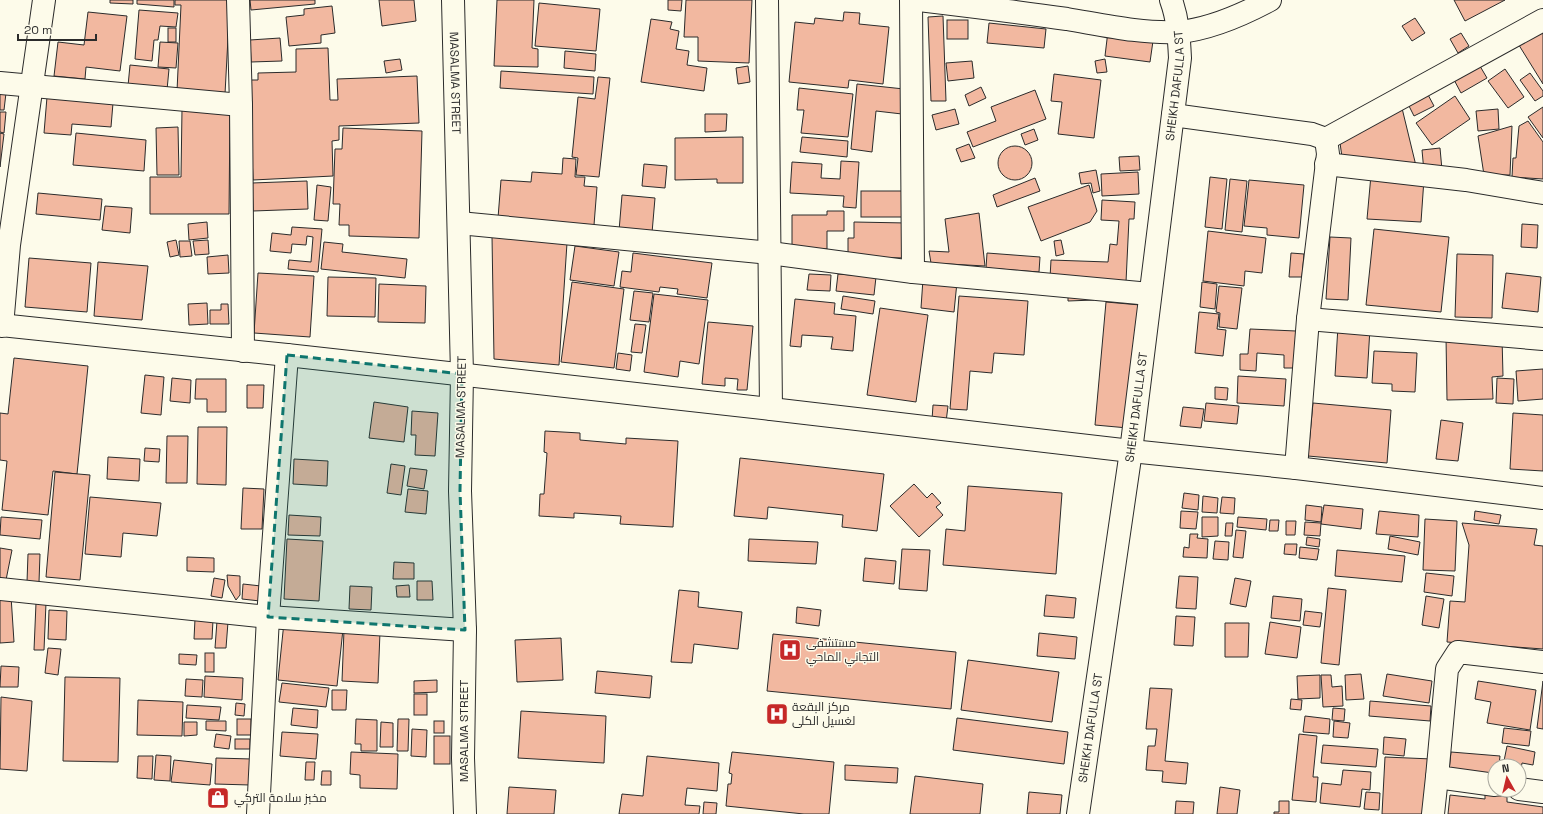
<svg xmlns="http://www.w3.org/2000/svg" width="1543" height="814" font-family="'Space Grotesk',Cairo,sans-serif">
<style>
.building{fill:#f2b8a0;stroke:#2b2b2b}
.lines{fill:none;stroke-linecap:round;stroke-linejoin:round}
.minor-casing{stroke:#2b2b2b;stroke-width:24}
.minor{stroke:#fdfbea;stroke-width:22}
.marked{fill:#0f766e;fill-opacity:0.2;stroke:#0f766e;stroke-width:3;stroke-dasharray:8 5;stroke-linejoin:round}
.labels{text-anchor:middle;stroke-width:3;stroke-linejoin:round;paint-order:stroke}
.street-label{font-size:12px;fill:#2b2b2b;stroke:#fdfbea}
.poi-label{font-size:12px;fill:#2b2b2b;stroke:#fdfbea;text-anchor:start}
</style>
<rect width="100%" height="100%" fill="#fdfbea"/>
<!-- building -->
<g class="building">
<polygon points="110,0 133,0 133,4 110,3"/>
<polygon points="137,0 174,0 174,7 137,4"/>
<polygon points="175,0 230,0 225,94 177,91 181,5 175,5"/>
<polygon points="250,0 315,0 315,4 251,10"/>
<polygon points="379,0 414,0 416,21 382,26"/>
<polygon points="497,0 534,0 532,48 538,49 538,67 494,66"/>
<polygon points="668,0 682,0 681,11 668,10"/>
<polygon points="686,0 752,0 749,63 698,61 698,37 684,37"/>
<polygon points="1454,0 1505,0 1465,21"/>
<polygon points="539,3 600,9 596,51 535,46"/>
<polygon points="332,6 335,33 321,35 321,43 289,46 286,17 304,15 304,9"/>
<polygon points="139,10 178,13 176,27 160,26 158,40 154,40 152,61 135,59"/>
<polygon points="88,12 127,16 120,71 86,67 85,79 54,76 58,42 84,45"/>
<polygon points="844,12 860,13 859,24 889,27 883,84 849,80 848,88 789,82 795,22 814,24 815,18 843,21"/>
<polygon points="943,16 946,101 931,101 928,17"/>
<polygon points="1415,18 1425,33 1412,41 1402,26"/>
<polygon points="651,19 672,22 670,29 679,31 676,49 689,51 687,65 707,68 704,91 641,82"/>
<rect x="947" y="20" width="21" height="19"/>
<polygon points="989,23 1046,29 1044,48 987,43"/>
<polygon points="1543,26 1543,84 1517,42"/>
<rect x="168" y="28" width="8" height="14"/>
<polygon points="1108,31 1153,41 1150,62 1105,56"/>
<polygon points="1461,33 1469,46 1458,53 1450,39"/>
<polygon points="280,38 282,61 251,62 250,40"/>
<polygon points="160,42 178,43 176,68 158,67"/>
<polygon points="328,48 330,100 338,100 337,79 417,76 419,123 339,126 339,140 332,141 333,176 253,180 249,80 258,80 258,73 296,72 296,49"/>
<polygon points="565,51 596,54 595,71 564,68"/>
<polygon points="400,59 402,70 386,73 384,61"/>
<polygon points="1105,59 1107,72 1097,73 1095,61"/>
<polygon points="972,61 974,78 948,81 946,63"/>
<polygon points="1477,61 1487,78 1461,93 1452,76"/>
<polygon points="130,65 169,69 167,90 128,86"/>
<polygon points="748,66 750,82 738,84 736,68"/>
<polygon points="1505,69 1524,97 1508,108 1488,81"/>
<polygon points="501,71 594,77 593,94 500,88"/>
<polygon points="1530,73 1543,91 1543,96 1535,101 1520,80"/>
<polygon points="1054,74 1101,80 1094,138 1058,134 1062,102 1051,101"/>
<polygon points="598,77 610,78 599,177 576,175 578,158 572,157 578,97 595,99"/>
<polygon points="857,84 904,89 902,114 876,111 872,152 851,149"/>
<polygon points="981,87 986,98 969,106 965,95"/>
<polygon points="799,88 853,94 848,137 801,133 804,110 797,110"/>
<polygon points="1035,90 1046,119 973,147 967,132 996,121 991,107"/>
<polygon points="1426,91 1434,106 1414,116 1406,100"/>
<polygon points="0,92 6,93 4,110 0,110"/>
<polygon points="1455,96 1470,119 1432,145 1416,123"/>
<polygon points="47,97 113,103 111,127 72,124 71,135 44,133"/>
<polygon points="1401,104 1417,170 1342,157 1339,136"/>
<polygon points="1543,107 1543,138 1528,117"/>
<polygon points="182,109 230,109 229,214 150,214 150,177 181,177"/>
<polygon points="955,109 959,124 936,130 932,115"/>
<polygon points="1498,109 1499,129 1478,131 1476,111"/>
<polygon points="0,112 6,112 4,133 0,132"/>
<polygon points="705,114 727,114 726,131 705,132"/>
<polygon points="1528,121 1543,142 1543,179 1512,177 1513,158 1516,158 1519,126"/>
<polygon points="1512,126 1510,175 1484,175 1478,136"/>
<polygon points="178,127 179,175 157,175 156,128"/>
<polygon points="343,128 422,131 419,238 349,236 349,225 339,225 340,204 333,204 335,149 342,149"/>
<polygon points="1034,129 1038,140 1025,145 1021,134"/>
<polygon points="0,133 4,134 0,167"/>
<polygon points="76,133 146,140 144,171 73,165"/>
<polygon points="743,137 743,183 717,183 717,179 675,180 675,138"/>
<polygon points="802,137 848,141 847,157 800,152"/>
<polygon points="969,144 975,158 961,162 956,149"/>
<circle cx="1015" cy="163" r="17"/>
<polygon points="1440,148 1442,170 1424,172 1422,150"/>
<polygon points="1139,156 1140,170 1120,171 1119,157"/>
<polygon points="563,158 576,159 575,177 585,177 584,186 597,187 594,225 498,218 501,180 531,182 532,172 562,174"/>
<polygon points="841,161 859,162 856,208 843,207 844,196 790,193 792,162 822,164 821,178 840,179"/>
<polygon points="644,164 667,166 665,188 642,186"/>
<polygon points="1096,170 1100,191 1093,193 1091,183 1081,184 1079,173"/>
<polygon points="1138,172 1139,194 1102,196 1101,174"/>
<polygon points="1371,175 1424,179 1421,222 1367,219"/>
<polygon points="1210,177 1227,179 1222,229 1205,227"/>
<polygon points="1035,178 1040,191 997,207 993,195"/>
<polygon points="1230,179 1247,181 1242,232 1225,230"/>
<polygon points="1249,180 1304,185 1299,238 1267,235 1267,228 1244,226"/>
<polygon points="307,181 308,209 253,211 252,183"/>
<polygon points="317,185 331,187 328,221 314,220"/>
<polygon points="1089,185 1097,211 1090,222 1041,241 1028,207"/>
<rect x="861" y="191" width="41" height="26"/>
<polygon points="38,193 102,199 100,220 36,214"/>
<polygon points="622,195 655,198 652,233 619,231"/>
<polygon points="1102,200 1135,202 1134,219 1129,219 1126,282 1050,278 1051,260 1108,262 1110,244 1117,245 1119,221 1101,220"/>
<polygon points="105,206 132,208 130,233 102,230"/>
<polygon points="827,211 844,211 844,231 827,231 827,249 792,249 792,215 827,215"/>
<polygon points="979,213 985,266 931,263 929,251 949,252 945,219"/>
<polygon points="207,222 208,238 189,240 188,224"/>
<polygon points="854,222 907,223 907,258 848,257 848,238 854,238"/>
<polygon points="1522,224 1538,225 1537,248 1521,247"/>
<polygon points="292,227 322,229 318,272 288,269 289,260 311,262 313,237 307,236 306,245 292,244 291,253 270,251 272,233 291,235"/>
<polygon points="1374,229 1449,237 1441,312 1366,305"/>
<polygon points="1208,231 1266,238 1262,273 1245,271 1244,286 1203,281"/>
<polygon points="492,236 567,243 559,365 494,359"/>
<polygon points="1330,237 1351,238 1348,300 1326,299"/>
<polygon points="176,240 179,255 170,257 167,242"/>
<polygon points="208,240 209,254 195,255 193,241"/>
<polygon points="1061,240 1064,254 1056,256 1054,241"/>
<polygon points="179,241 190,241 192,256 180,257"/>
<polygon points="324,242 343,244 342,252 407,259 405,278 321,269"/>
<polygon points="575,246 619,252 614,286 570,280"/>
<polygon points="633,253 712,263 707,298 677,294 678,289 660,287 659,292 620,287 622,271 631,272"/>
<polygon points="987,253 1040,257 1039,272 986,268"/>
<polygon points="1291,253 1304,254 1302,277 1289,277"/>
<polygon points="1457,254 1493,255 1492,318 1455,317"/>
<polygon points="228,255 229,273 208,274 207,257"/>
<polygon points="29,258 91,263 87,312 25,307"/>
<polygon points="98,262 148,266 142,320 94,316"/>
<polygon points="258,273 314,276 310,337 254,333"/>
<polygon points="1506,273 1541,277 1538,312 1502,308"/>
<polygon points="809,274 831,275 830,291 807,290"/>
<polygon points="838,274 876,277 874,295 836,291"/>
<polygon points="328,277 376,278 375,317 327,316"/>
<polygon points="923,279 957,282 954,312 921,308"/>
<polygon points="572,282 624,289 614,368 561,362"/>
<polygon points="1202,282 1217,284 1215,309 1200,307"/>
<polygon points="379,284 426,286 425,323 378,322"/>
<polygon points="1219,286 1242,288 1237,329 1219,327 1220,313 1216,312"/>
<polygon points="634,291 653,293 649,322 630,320"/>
<polygon points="1094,292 1094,300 1068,301 1068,293"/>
<polygon points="654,294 708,300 699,364 680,361 678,377 644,372"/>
<polygon points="843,296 875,301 873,314 841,309"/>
<polygon points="959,296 1028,301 1024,355 994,353 992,373 970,371 967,410 950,409"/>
<polygon points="795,299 835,303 834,314 856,316 853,351 831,349 833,337 802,335 801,347 790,346"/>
<polygon points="1106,302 1140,305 1128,428 1095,425"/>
<polygon points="207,303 208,324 189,325 188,304"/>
<polygon points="221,304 228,304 229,324 210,324 210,310 221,310"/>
<polygon points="880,308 928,315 916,402 867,395"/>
<polygon points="1199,312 1219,314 1217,329 1226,330 1223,356 1195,353"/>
<polygon points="708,322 753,326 747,390 737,390 738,379 725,378 725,386 702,384"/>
<polygon points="635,324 646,325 642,353 631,352"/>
<polygon points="1338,326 1370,328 1367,378 1335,376"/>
<polygon points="1250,329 1296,331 1294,368 1284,368 1284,355 1257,353 1256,371 1240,370 1240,354 1248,354"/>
<polygon points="1446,337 1502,337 1503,376 1492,377 1493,399 1447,400"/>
<polygon points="1374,351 1417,353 1415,392 1392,391 1392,384 1372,383"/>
<polygon points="618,353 632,355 630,371 616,369"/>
<polygon points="14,358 88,366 77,474 53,471 48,515 2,510 7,461 0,460 0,413 8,414"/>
<polygon points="1543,369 1543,399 1518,401 1516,371"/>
<polygon points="145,375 164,377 161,415 141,413"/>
<polygon points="1238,376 1286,379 1284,406 1237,403"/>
<polygon points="172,378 191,380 190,403 170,401"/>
<polygon points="1497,378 1514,379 1513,404 1496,403"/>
<polygon points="196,379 226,379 226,412 207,412 207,399 195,399"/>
<polygon points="247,385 264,385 263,408 247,408"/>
<polygon points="1215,387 1228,388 1227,400 1215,399"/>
<polygon points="374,402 408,407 404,442 369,438"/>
<polygon points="1206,403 1239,406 1237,424 1204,421"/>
<polygon points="1313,403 1391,410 1387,463 1308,456"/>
<polygon points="933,405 948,406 946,422 932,420"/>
<polygon points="1183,407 1204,409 1201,428 1180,426"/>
<polygon points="412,411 438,413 435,456 415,455 416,435 411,435"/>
<polygon points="1513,413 1543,415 1543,471 1510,469"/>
<polygon points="1441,420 1463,423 1458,461 1436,459"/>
<polygon points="198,427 227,427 226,485 197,484"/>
<polygon points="545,431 580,433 580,440 626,444 626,438 678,441 673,527 620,524 621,516 574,513 574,518 539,516 540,494 544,494 547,453 544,452"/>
<polygon points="167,436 188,436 187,483 166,483"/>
<polygon points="145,448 160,449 159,462 144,461"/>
<polygon points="108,457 140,459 139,481 107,479"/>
<polygon points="740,458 884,474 877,531 842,527 843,515 768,507 767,519 734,516"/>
<polygon points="294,459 328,461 327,486 293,484"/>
<polygon points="391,464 405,466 401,495 387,493"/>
<polygon points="410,468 427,470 424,489 407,486"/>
<polygon points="55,472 90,475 80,580 46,577"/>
<polygon points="914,484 927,498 932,493 941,503 936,507 943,515 919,537 890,506"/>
<polygon points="968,486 1062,493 1056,574 943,565 946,529 965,531"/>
<polygon points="243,488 264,489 262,529 241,529"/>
<polygon points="408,489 428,491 426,514 405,512"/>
<polygon points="1184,493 1199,495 1198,510 1182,508"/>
<polygon points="1203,496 1218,498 1217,513 1202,512"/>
<polygon points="90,497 161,503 157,536 123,533 121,557 85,554"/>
<polygon points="1222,497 1235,498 1234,514 1220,513"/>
<polygon points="1306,505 1322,507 1321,522 1305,520"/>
<polygon points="1324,505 1363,509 1361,529 1321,524"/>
<polygon points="1181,511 1198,512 1196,529 1180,528"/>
<polygon points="1379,511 1419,515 1418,537 1376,534"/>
<polygon points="1475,511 1501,515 1499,524 1474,520"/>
<polygon points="289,515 321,517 320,536 288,535"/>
<polygon points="1,517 42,520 40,539 0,535"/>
<polygon points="1202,517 1218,517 1218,536 1202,537"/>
<polygon points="1238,517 1267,519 1266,530 1237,527"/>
<polygon points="1425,519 1457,521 1455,571 1423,570"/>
<polygon points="1270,520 1279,520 1278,531 1269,531"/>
<polygon points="1286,521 1296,521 1295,535 1286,535"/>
<polygon points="1305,522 1321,523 1320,536 1304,535"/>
<polygon points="1226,523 1233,523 1232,536 1225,536"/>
<polygon points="1462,523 1537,529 1534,545 1543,546 1543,649 1447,642 1450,601 1465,602 1469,545"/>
<polygon points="1236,530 1246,531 1243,558 1233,557"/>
<polygon points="1190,534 1198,534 1197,538 1208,539 1207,558 1183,557 1184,547 1189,548"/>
<polygon points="1390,536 1420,542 1418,555 1388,549"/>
<polygon points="1307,537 1320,539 1319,547 1306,545"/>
<polygon points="287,539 323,541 319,601 284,599"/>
<polygon points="749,539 818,542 816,564 748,561"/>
<polygon points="1215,541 1229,542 1228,560 1213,559"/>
<polygon points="1285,544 1297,544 1296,555 1284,554"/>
<polygon points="1300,547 1319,549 1317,560 1299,558"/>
<polygon points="0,548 12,550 6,580 0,579"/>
<polygon points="902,549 930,550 927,591 899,589"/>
<polygon points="1337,550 1405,556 1402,582 1335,576"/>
<polygon points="28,554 40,554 39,582 27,582"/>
<polygon points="187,557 214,558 214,572 187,571"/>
<polygon points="865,558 896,561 894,584 863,581"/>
<polygon points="394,562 414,563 414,579 393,579"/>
<polygon points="1426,573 1454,576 1452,596 1424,592"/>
<polygon points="227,575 240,576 240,595 236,600 228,586"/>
<polygon points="1179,576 1198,577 1196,609 1176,608"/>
<polygon points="214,578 225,580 222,598 211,596"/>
<polygon points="1235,578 1251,581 1246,607 1230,604"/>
<polygon points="417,581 432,581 433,600 417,600"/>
<polygon points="243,584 261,586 260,601 242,599"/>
<polygon points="409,585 410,597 397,597 396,586"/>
<polygon points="350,586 372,587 371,610 349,609"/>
<polygon points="1328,588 1346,590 1339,665 1321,663"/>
<polygon points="679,590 699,592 698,607 742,612 738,649 694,644 692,663 671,662"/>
<polygon points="1046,595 1076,598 1074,618 1044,616"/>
<polygon points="11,596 14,642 0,643 0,597"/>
<polygon points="1273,596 1302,599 1300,621 1271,618"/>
<polygon points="1426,596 1444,599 1439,628 1422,625"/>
<polygon points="36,603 46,603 44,650 34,650"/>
<polygon points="797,607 821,610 819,626 796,623"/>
<polygon points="49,610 67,611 66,640 48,639"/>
<polygon points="1305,611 1322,613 1320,627 1303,625"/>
<polygon points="1176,616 1195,617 1193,646 1174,645"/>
<polygon points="195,619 213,620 212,639 194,639"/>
<polygon points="217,621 228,622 226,648 215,648"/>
<polygon points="284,622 343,629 337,686 278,680"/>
<polygon points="1270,622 1301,627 1297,658 1265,654"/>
<polygon points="1225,623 1249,623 1248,657 1225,657"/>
<polygon points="344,630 380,632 378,683 342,681"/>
<polygon points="1039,633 1077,637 1075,659 1037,656"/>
<polygon points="773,634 956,652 951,709 767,691"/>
<polygon points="561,638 563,680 517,682 515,640"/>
<polygon points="48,648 61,649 58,675 45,673"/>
<rect x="205" y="653" width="9" height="19"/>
<polygon points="179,654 197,655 196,665 179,664"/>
<polygon points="968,660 1059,672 1052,722 961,710"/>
<polygon points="1,666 19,667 18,687 0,687"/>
<polygon points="597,671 652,676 650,698 595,693"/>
<polygon points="1361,674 1364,699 1346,700 1345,675"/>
<polygon points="1387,674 1432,681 1429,703 1383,696"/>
<polygon points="1320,675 1320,698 1298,699 1297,676"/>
<polygon points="1321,675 1331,675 1332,687 1342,686 1343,706 1323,707"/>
<polygon points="205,676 243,678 242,700 204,697"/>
<polygon points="65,677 120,678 118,762 63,761"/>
<polygon points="186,679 203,680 202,697 185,696"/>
<polygon points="437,680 437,692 414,693 414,681"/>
<polygon points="1478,681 1536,690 1530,730 1487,723 1491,702 1475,699"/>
<polygon points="1543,681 1543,729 1537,728"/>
<polygon points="282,683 329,688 326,707 279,702"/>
<polygon points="1150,688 1172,689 1165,761 1188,763 1186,784 1162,782 1163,771 1146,770 1148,746 1155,746 1157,729 1146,729"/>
<polygon points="332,690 347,690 346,710 332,710"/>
<rect x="414" y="694" width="13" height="21"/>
<polygon points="1,697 32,701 27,771 0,769"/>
<polygon points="1291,699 1302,700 1301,710 1290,709"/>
<polygon points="138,700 183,702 182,736 137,735"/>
<polygon points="1370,701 1431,706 1430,721 1369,716"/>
<polygon points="236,703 245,704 244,716 235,715"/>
<polygon points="187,705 221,707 219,720 186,718"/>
<polygon points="293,708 318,710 317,728 291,725"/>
<polygon points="1333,708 1345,709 1344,721 1332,720"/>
<polygon points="521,711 606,716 604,763 518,758"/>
<polygon points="1305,716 1330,719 1329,734 1303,732"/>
<polygon points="957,718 1068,732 1064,764 953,750"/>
<rect x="237" y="719" width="14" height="16"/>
<polygon points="356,719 377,720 377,751 361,751 361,744 355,744"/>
<polygon points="398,719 409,719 408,751 397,751"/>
<polygon points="206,721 226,721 226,731 206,730"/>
<rect x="434" y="721" width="10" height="12"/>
<polygon points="1334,721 1350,723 1348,738 1333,737"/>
<polygon points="184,722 197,722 197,735 184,736"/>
<polygon points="381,722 393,723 393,747 380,747"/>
<polygon points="1504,728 1531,731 1529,746 1502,743"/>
<polygon points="412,729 427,730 426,757 411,756"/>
<polygon points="282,732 318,734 316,759 280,756"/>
<polygon points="216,734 231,736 229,749 214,747"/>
<polygon points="1299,734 1317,736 1313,777 1318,777 1316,802 1292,800"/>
<rect x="434" y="736" width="16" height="28"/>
<polygon points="1384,737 1406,739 1404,756 1383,754"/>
<rect x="235" y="739" width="15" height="10"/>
<polygon points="1323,745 1378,749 1376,767 1321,763"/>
<polygon points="1507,746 1535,752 1533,765 1522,763 1519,781 1519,766 1503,766"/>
<polygon points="351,752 398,754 397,789 360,788 360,775 350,774"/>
<polygon points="732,752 834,762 829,814 804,814 726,806 728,784 731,784 732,774 729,773"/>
<polygon points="1451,752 1500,756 1499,766 1495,766 1495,776 1449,771"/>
<polygon points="156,755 171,756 170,781 154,780"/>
<polygon points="138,756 153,756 152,779 137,778"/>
<polygon points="647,756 719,763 717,791 687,788 685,805 700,806 699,814 619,814 622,794 643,796"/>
<polygon points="1385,757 1432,759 1429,814 1382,814"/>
<polygon points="216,758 252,759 250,785 215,784"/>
<polygon points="174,760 212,764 210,785 171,782"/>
<polygon points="306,762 315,762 314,780 305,780"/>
<polygon points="845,765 898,768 897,783 845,780"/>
<polygon points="1343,770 1371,772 1370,790 1362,789 1360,807 1320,803 1322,783 1341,785"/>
<polygon points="322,771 331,771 331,785 321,785"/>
<polygon points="915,776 983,784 980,814 910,814"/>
<polygon points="509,787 556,790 554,814 507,814"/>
<polygon points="1220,787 1240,790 1237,814 1217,814"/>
<polygon points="1029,792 1062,795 1060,814 1027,814"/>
<polygon points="1366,792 1380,793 1379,810 1364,809"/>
<polygon points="1485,794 1507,797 1507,802 1543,807 1543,814 1448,814 1450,795 1485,799"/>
<polygon points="1176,801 1194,802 1193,814 1175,814"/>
<polygon points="1279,801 1289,801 1289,814 1274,814 1274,812 1279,812"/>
<polygon points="704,802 717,803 716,814 703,814"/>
</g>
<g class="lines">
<!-- minor casing -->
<g class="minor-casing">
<g id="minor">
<polyline points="238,0 241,105 243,351"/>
<path id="s1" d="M453 0 462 374 460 491 465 630 463 758 465 814"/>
<polyline points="767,0 771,409"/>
<polyline points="911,0 913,272"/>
<path d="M919 0C969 6 1018 12 1067 19 1103 25 1142 34 1179 32 1211 29 1242 15 1270 0"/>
<polyline points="0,83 241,105"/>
<polyline points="1173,115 1312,134 1326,139"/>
<polyline points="1326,164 1466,180 1543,193"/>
<polyline points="459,223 770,253 913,272 1150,294"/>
<polyline points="1308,319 1543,339"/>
<polyline points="0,325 287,355 771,409 1131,451 1296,468 1543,498"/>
<polyline points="2,326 9,245 44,0"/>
<polyline points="1296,468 1308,319 1328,154 1326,139 1543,20"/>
<polyline points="0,589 268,617 465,630"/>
<polyline points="1495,785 1437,777 1447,669 1458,652 1543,662"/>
<polyline points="1519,789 1543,792"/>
<polyline points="258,814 268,617 287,355"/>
<path id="s2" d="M1078 814 1131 451 1180 58C1179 38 1178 19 1171 0"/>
<polyline points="1433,814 1437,777"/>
</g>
</g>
<!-- minor -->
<use href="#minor" class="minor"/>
</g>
<!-- marked area -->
<path class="marked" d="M287 355 462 374 460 491 465 630 268 617Z"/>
<!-- icons -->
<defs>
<g id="hospital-square" transform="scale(1.15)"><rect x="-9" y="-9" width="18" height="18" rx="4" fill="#c62828" stroke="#fdfbea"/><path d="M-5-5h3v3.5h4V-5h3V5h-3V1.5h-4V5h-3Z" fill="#fff"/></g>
<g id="shop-square" transform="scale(1.15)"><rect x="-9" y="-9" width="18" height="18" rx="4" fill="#c62828" stroke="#fdfbea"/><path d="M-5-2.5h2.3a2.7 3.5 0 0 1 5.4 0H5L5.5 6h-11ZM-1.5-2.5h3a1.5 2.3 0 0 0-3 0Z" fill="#fff"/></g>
</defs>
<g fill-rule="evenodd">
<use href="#hospital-square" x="790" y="650"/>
<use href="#hospital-square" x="777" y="714"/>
<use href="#shop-square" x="218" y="798"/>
</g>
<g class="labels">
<!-- street labels -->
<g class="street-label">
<text dy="4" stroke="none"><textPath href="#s1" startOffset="83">MASALMA STREET</textPath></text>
<text dy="4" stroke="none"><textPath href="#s2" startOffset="735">SHEIKH DAFULLA ST</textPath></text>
<text transform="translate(461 407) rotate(-89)" y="4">MASALMA STREET</text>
<text dy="4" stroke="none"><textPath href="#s2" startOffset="411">SHEIKH DAFULLA ST</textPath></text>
<text dy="4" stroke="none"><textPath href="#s2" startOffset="87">SHEIKH DAFULLA ST</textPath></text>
<text transform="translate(464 731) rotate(-90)" y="4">MASALMA STREET</text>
</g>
<!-- poi labels -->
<g class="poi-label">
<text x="806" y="647">مستشفى<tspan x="806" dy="14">التجاني الماحي</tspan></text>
<text x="792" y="711">مركز البقعة<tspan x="792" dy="14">لغسيل الكلى</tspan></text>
<text x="234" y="802">مخبز سلامة التركي</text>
</g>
</g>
<!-- north arrow -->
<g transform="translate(1507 778) rotate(352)"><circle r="19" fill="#fdfbea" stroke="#a9a89e"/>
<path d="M0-3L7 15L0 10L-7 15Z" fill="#c62828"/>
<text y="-6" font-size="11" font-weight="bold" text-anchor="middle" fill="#2b2b2b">N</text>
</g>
<!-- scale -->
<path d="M18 34v6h78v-6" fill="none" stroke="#2b2b2b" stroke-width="2"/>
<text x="24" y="34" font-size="12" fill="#2b2b2b" stroke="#fdfbea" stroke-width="3" paint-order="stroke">20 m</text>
</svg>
